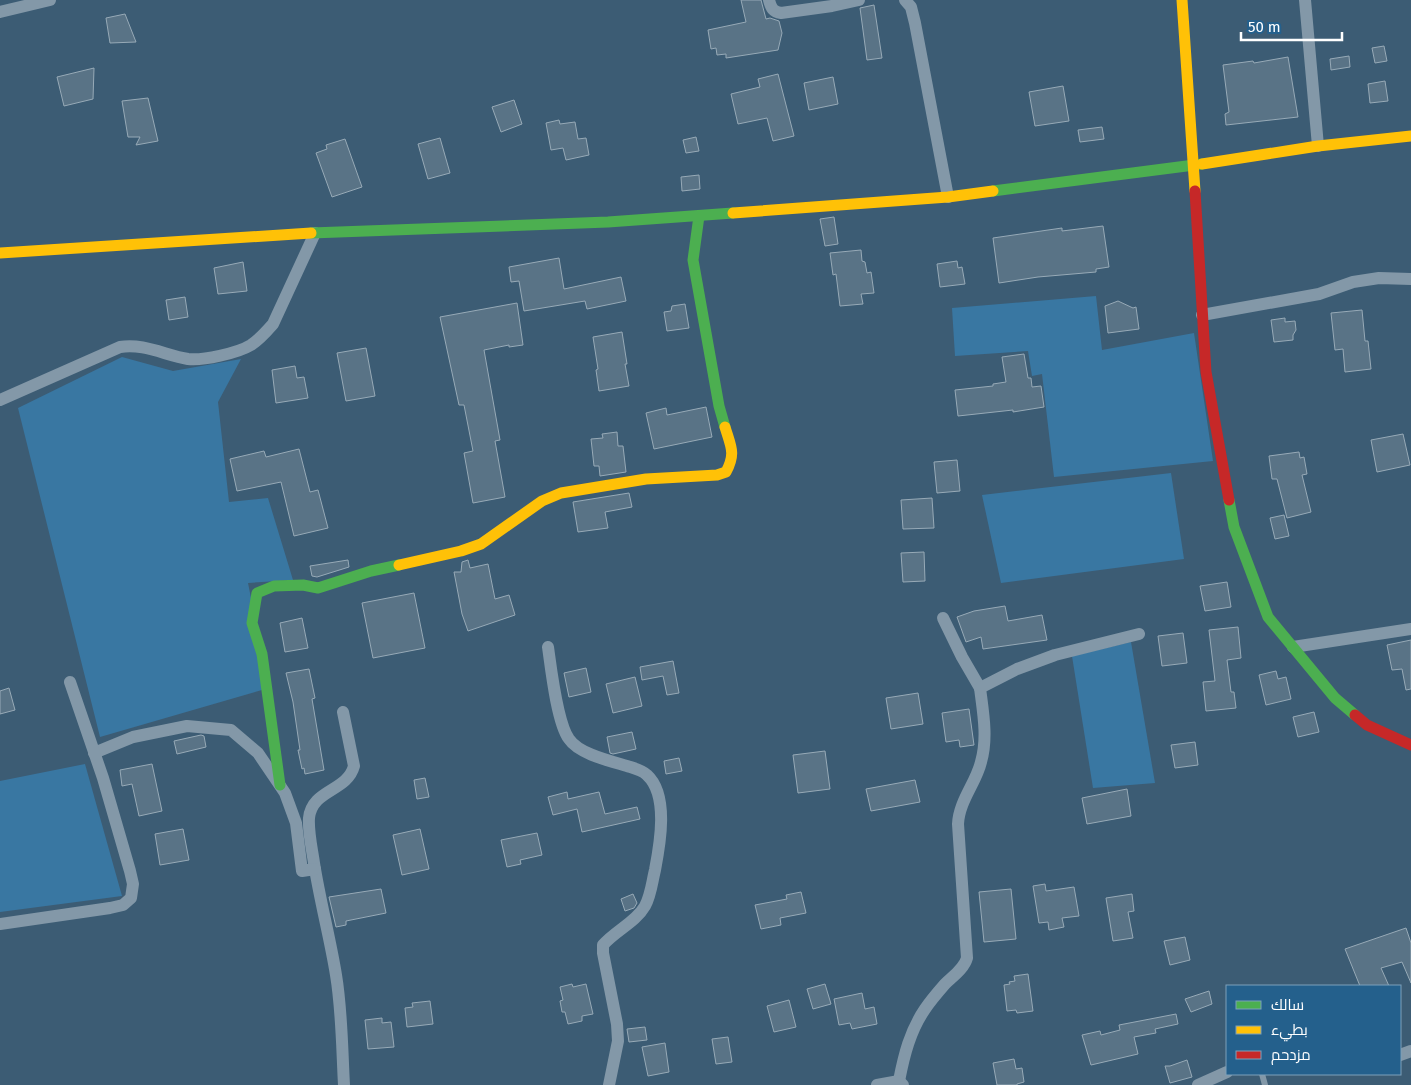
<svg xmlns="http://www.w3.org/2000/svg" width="1411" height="1085" font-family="'Fira Sans',Cairo,sans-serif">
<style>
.green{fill:#3977a2}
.building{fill:#597386;stroke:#97aab7}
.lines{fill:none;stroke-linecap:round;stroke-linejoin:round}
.lane{stroke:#8398a8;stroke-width:6}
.street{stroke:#8398a8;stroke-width:12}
.fast{stroke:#4caf50;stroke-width:11}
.slow{stroke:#ffc107;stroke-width:11}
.jam{stroke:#c62828;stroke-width:11}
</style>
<rect width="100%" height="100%" fill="#3c5c74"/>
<!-- green -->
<g class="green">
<polygon points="1096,296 1102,350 1194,333 1213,461 1054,477 1042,374 1032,376 1028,351 955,356 952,308"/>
<polygon points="122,357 173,371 241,359 218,402 229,502 268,498 293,580 248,583 269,688 100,737 18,408"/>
<polygon points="1171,473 1184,559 1001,583 982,495"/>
<polygon points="1131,642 1155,783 1093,788 1072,656"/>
<polygon points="85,764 122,896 0,912 0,781"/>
</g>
<!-- building -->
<g class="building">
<polygon points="741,0 761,0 766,19 770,18 779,21 782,33 778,50 726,58 726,54 717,55 716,48 711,49 708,30 746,22"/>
<polygon points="874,5 882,58 867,60 860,8"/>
<polygon points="125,14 136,42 110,43 106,18"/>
<polygon points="1384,46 1387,61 1375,63 1372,48"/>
<polygon points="1349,56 1350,67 1331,70 1330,59"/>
<polygon points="1288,57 1298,117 1226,125 1225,114 1229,112 1223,65 1253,61 1254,63"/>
<polygon points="94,68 93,99 64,106 57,77"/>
<polygon points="778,74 794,136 773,141 767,118 738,124 731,94 760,87 758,79"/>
<polygon points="833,77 838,104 809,110 804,83"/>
<polygon points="1385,81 1388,101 1370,103 1368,84"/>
<polygon points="1063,86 1069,121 1035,126 1029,92"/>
<polygon points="148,98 158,141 136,145 140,137 128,137 122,101"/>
<polygon points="514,100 522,124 501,132 492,107"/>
<polygon points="559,120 560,124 575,122 578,139 586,138 589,155 566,160 563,148 551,150 546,123"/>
<polygon points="1102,127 1104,139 1080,142 1078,130"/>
<polygon points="696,137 699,151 686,153 683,140"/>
<polygon points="440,138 450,173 428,179 418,144"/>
<polygon points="345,139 362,187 332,197 316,153 327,149 326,145"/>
<polygon points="699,175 700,189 682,191 681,177"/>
<polygon points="834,217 838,244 825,246 820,219"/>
<polygon points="1103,226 1109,267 1096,269 1096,272 1038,277 999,283 993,238 1062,228 1062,231"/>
<polygon points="861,250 862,261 865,262 867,273 871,272 874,293 861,294 863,304 840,306 836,274 833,275 830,253"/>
<polygon points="559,258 564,289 621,277 626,301 587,309 585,301 524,311 519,281 511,282 509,267"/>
<polygon points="957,261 958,268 962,267 965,284 940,287 937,264"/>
<polygon points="243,262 247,291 218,294 214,268"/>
<polygon points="185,297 188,317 169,320 166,300"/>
<polygon points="1118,301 1133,308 1136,307 1139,329 1108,333 1105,306"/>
<polygon points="517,303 523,345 509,347 509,345 484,350 500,440 495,441 505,497 473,503 464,453 473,451 464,405 459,405 440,317"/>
<polygon points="685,304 689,328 667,331 664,312 671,311 672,306"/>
<polygon points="1362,310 1365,341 1368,341 1371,369 1345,372 1343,349 1335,350 1331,313"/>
<polygon points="1285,318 1285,322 1295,321 1296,330 1293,335 1293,340 1274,342 1271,320"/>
<polygon points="622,332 627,364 625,364 629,386 599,391 596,370 598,369 593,337"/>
<polygon points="366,348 375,396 346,401 337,353"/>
<polygon points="1024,354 1028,378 1031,378 1032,387 1041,386 1044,407 1013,412 1013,410 958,416 955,390 993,386 993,384 1006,382 1002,357"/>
<polygon points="295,366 297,378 304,377 308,398 276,403 272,370"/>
<polygon points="706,407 712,437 654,449 646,413 666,408 667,415"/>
<polygon points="617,432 618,446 623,446 626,472 600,476 599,466 594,466 591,439 603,438 602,434"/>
<polygon points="1403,434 1410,465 1377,472 1371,440"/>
<polygon points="299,449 310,492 318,490 328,528 294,536 281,482 237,491 230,459 264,451 266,457"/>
<polygon points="1299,452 1300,458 1304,457 1307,474 1302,475 1311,512 1287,518 1277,479 1272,479 1269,456"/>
<polygon points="957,460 960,491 937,493 934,462"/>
<polygon points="629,493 632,507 605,512 608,528 578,532 573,502"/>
<polygon points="932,498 934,528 903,529 901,500"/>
<polygon points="1284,515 1289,536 1275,539 1270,518"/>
<polygon points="924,552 925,581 903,582 901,553"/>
<polygon points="348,560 349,567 317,577 312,576 310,566"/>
<polygon points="468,560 470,568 488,564 495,599 509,595 515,615 468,631 462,614 454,572 461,572 462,562"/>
<polygon points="1227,582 1231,607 1205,611 1200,586"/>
<polygon points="414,593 425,648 373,658 362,603"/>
<polygon points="1005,606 1008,621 1042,615 1047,640 983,649 981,637 966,642 957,617 974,611"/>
<polygon points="302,618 308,648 285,652 280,623"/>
<polygon points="1238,627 1241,658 1227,660 1231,692 1234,692 1236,708 1206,711 1203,682 1215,681 1209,630"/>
<polygon points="1183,633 1187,663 1162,666 1158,636"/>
<polygon points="1411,640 1411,689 1406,690 1402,669 1392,670 1387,645"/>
<polygon points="673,661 679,693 667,695 663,676 642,680 640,667"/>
<polygon points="586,668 591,692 569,697 564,673"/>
<polygon points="309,669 315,698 312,699 324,770 305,774 304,768 302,769 298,750 300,750 293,702 286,673"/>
<polygon points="1276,671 1278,679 1286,677 1291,699 1266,705 1259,675"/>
<polygon points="635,677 642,706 613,713 606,684"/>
<polygon points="9,688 15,710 0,714 0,691"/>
<polygon points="918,693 923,724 891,729 886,698"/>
<polygon points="969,709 974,745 960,747 959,740 946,742 942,713"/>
<polygon points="1314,712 1319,732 1298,737 1293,717"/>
<polygon points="632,732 636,749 613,754 610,753 607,737"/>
<polygon points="201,735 204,736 206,747 177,754 174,741"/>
<polygon points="1195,742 1198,765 1175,768 1171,745"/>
<polygon points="825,751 830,789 798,793 793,755"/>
<polygon points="679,758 682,771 666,774 664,761"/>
<polygon points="152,764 162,811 139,816 132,784 122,786 120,770"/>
<polygon points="425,778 429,797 417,799 414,780"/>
<polygon points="915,780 920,802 871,811 866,789"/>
<polygon points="1127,789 1131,816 1087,824 1082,798"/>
<polygon points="567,792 568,799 599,792 605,814 637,807 640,819 582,832 577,809 553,815 548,797"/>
<polygon points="183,829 189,860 160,865 155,834"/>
<polygon points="420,829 429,869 402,875 393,835"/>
<polygon points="537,833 542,855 520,860 521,864 507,867 501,840"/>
<polygon points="1045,884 1046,891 1074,887 1079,916 1062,918 1064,927 1049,930 1048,922 1039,923 1033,886"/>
<polygon points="381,889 386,913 346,921 346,925 336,927 329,897"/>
<polygon points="1011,889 1016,939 984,942 979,892"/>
<polygon points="801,892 806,913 780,918 781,925 761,929 755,905 787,899 786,895"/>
<polygon points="633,894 637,903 634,908 625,911 621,899"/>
<polygon points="1132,894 1134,911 1128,912 1133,938 1113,941 1106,898"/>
<polygon points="1406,928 1411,943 1411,983 1402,962 1381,968 1389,986 1360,986 1345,949"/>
<polygon points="1185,937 1190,960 1170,965 1164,941"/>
<polygon points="1028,974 1033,1011 1017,1013 1016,1010 1007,1011 1004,985 1010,984 1009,982 1015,981 1014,976"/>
<polygon points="572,984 573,987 586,984 593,1014 582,1016 582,1021 568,1024 565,1012 562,1012 560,1001 563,1000 560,987"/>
<polygon points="825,984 831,1004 813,1009 807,989"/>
<polygon points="1209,991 1212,1004 1191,1012 1185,999"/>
<polygon points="862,993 865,1009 874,1007 877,1024 852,1029 850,1023 839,1025 834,999"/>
<polygon points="789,1000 796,1027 774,1032 767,1006"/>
<polygon points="430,1001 433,1024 407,1027 405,1008 413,1007 412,1003"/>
<polygon points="1176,1014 1178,1024 1155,1029 1156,1033 1134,1037 1138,1054 1091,1065 1082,1035 1100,1031 1101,1035 1120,1030 1119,1025"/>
<polygon points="382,1018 382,1023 391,1022 394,1047 368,1049 365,1020"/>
<polygon points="645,1027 647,1040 629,1042 627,1029"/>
<polygon points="728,1037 732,1062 716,1064 712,1039"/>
<polygon points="665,1043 669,1072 648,1076 642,1047"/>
<polygon points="1014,1059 1016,1069 1022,1068 1024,1082 1017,1084 1017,1085 997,1085 993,1063"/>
<polygon points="1187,1060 1192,1077 1170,1083 1165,1066 1170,1066"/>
</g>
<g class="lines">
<!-- lane -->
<polyline class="lane" points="1262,1074 1265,1085"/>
<!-- street -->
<g class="street">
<path d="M769 0C771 8 773 12 781 13L832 6 859 0"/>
<polyline points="905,0 911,7 915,23 948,197"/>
<polyline points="1305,0 1318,146"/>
<polyline points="0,12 50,0"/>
<polyline points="1202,315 1319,294 1353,282 1379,278 1411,279"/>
<path d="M0 400 120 347C143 343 165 355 188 359 202 361 238 353 251 345 260 339 266 332 273 324L315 233"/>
<polyline points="943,618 962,657 980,688"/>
<path d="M548 647C551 668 557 723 569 739 579 754 610 761 627 766 633 768 642 770 647 775 669 795 660 844 655 870 652 882 651 895 645 906 636 922 615 931 603 945V953L617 1024 618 1041 609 1085"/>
<polyline points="1293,647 1411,629"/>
<path d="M343 712 354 766C347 792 312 789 309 818 308 832 312 849 314 863 320 901 330 938 336 975 342 1011 342 1049 344 1085"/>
<polyline points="94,753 133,737 187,726 231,730 258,753 285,793 296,823 302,871 315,869"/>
<polyline points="0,924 110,908 123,905 131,898 133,884 130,871 103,778 70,682"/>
<polyline points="1400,1055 1411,1051"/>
<path d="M899 1081C904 1055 910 1031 925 1009 931 1000 938 992 945 984 952 977 964 969 967 958L958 824C959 801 976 783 981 762 988 738 983 712 980 688L1017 669 1055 655 1139 634"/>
<polyline points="877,1085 899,1081 903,1085"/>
<polyline points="1198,1085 1227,1072"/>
</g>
<!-- fast -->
<g class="fast">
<polyline points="993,191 1202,164"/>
<polyline points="699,216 693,260 719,406 725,427"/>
<polyline points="311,233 608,222 733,213"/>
<polyline points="1229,500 1234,527 1268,617 1335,698 1355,715"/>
<polyline points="280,785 262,654 252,623 257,593 274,586 303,585 318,588 371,571 399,565"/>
</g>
<!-- slow -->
<g class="slow">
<polyline points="1182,0 1195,191"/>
<polyline points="1202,164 1318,146 1411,136"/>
<polyline points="733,213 948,197 993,191"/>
<polyline points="0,253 311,233"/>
<path d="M399 565 461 551 481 544 542 501 561 493 646 479 717 475 726 472C736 453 731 447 725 427"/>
</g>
<!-- jam -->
<g class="jam">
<polyline points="1195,191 1206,372 1229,500"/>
<polyline points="1355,715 1367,725 1411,745"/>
</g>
</g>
<!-- legend -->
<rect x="1226" y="985" width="175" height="90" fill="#24608c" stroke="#7ca0ba"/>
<rect x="1236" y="1001" width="25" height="8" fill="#4caf50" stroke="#7ca0ba"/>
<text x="1271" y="1010" font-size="15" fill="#ffffff">سالك</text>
<rect x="1236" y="1026" width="25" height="8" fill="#ffc107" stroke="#7ca0ba"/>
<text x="1271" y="1035" font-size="15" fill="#ffffff">بطيء</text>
<rect x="1236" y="1051" width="25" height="8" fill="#c62828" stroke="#7ca0ba"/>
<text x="1271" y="1060" font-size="15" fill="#ffffff">مزدحم</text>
<!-- scale -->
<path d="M1241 32v8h101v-8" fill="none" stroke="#ffffff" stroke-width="2.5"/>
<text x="1248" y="32" font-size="15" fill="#ffffff" stroke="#24608c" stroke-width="4" paint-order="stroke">50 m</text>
</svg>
